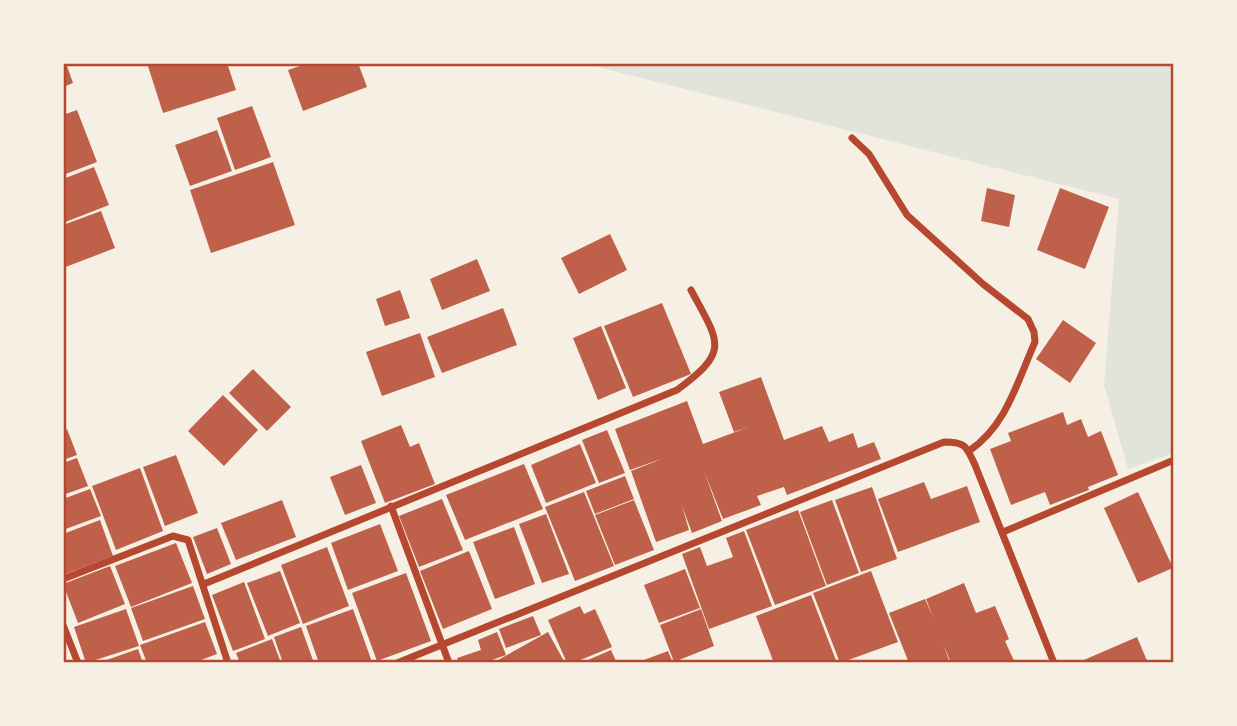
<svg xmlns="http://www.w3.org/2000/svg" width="1237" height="726" font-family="'PT Sans',sans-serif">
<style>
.green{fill:#e2e4dc}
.building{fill:#bf614a}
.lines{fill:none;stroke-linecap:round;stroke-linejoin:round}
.minor{stroke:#b5482f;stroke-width:7}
.neatline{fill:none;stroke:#b5482f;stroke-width:2.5}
</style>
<rect width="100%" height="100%" fill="#f6efe4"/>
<!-- green -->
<polygon class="green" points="582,63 1174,63 1174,453 1128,469 1104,385 1119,199"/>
<!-- building -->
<g class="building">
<polygon points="63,63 66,63 73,83 63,87"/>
<polygon points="147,63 227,63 236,90 163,113"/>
<polygon points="309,63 358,63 367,87 303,111 288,70"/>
<polygon points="252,106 271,157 235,170 217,118"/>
<polygon points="77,110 97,162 63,175 63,115"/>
<polygon points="217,130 232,171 190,186 175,145"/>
<polygon points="273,162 295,225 211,253 190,190"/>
<polygon points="94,167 109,205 63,223 63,179"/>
<polygon points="987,188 1015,195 1009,227 981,221"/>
<polygon points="1060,188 1109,207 1085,269 1037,250"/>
<polygon points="101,211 115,248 63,268 63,225"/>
<polygon points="610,234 627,270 579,294 561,258"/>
<polygon points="477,259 490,291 442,310 430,279"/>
<polygon points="400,290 410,318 385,326 376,299"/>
<polygon points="662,303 691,374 633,397 604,326"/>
<polygon points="503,308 517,345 442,373 427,337"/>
<polygon points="1063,320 1096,343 1070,383 1036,359"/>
<polygon points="601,326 626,388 598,400 573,338"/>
<polygon points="420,333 435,377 382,396 366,352"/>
<polygon points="253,369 291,407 267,431 229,393"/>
<polygon points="761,377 784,440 822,426 829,442 853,433 858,448 874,442 881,459 787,495 784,487 757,496 761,505 723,519 704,471 722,521 692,533 682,506 689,530 656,542 631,471 664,458 630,470 615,429 687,401 703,444 749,427 734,432 719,392"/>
<polygon points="223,395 258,430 224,466 188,431"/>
<polygon points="1063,412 1067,425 1081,419 1088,437 1101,431 1118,475 1088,487 1089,490 1050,505 1045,492 1011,505 990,449 1011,441 1008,433"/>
<polygon points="401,425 410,447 419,443 435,484 385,503 361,441"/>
<polygon points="67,429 77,455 63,460 63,431"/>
<polygon points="607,430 625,473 599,483 582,440"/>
<polygon points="580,444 596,483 546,503 531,465"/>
<polygon points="176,455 198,513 165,526 143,467"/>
<polygon points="77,458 88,486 63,495 63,463"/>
<polygon points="524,464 543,509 465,540 446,495"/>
<polygon points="361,465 376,503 345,515 330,477"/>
<polygon points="140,468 163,531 116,550 92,486"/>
<polygon points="625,476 634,499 595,514 586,491"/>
<polygon points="924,482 931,499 967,486 980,522 898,552 878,499"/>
<polygon points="872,487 897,559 861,572 835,500"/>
<polygon points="90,489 101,516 63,530 63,499"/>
<polygon points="584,492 614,566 575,581 545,507"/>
<polygon points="1138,492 1173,568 1138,583 1104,508"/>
<polygon points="442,499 463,550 419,567 399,516"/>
<polygon points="282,500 296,537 236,560 221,523"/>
<polygon points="634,500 654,550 615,565 595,515"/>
<polygon points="832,500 859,573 827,585 800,512"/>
<polygon points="798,510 826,586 775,605 746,530"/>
<polygon points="546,514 569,574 542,583 519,524"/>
<polygon points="100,520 113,556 63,575 63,534"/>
<polygon points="380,524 398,571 348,590 331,543"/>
<polygon points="514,527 535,584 495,599 473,542"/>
<polygon points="217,528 231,564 207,574 193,537"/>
<polygon points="744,531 772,606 709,629 682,554 700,547 707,566 733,557 726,538"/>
<polygon points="176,543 192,583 131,607 115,566"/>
<polygon points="327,547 349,606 303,624 281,565"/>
<polygon points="469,551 492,609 443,629 420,571"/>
<polygon points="110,566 125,604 78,623 63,584"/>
<polygon points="685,569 700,608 659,623 644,585"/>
<polygon points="280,571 300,623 268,636 247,583"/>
<polygon points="871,571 898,642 840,663 813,593"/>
<polygon points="406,573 431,641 377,661 352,593"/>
<polygon points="244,582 265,639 233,651 212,595"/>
<polygon points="964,583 976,613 995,606 1009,639 1005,641 1015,663 966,663 965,660 951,663 943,644 950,663 909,663 889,613 925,599 933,617 926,599"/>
<polygon points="193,586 205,619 143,641 131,608"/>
<polygon points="811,595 837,663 774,663 756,616"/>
<polygon points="580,606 584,614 595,609 612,647 573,663 567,663 548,620"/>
<polygon points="126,609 139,646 86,663 74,627"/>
<polygon points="353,609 372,662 319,663 306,626"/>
<polygon points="701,609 714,646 674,662 660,625"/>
<polygon points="533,616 541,635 506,648 499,629"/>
<polygon points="205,622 217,654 193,663 147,663 140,645"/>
<polygon points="301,627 314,663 283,663 274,637"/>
<polygon points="497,632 506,655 484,663 459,663 457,658 481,650 478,640"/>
<polygon points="548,632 565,663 493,663 514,651"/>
<polygon points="1137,637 1148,663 1077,663"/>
<polygon points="272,639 281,663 240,663 236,653"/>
<polygon points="138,649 143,663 98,663"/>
<polygon points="611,650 617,663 581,663"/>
<polygon points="668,651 673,663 636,663"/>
</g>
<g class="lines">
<!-- minor -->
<g class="minor">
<path d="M852 138 869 154 907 215 983 284 1028 319 1034 332 1035 342C1017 382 1007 425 969 451"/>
<polyline points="391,506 449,663"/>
<polyline points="1003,532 1174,460"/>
<polyline points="63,579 173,536 188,540 228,663"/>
<path d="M204 584 677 390C730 351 720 344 691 290"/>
<polyline points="63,625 78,663"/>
<path d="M397 663 944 442C966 442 966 446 975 465L1054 663"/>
</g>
</g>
<!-- border -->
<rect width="1237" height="726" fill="none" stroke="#f6efe4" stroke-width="130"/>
<rect x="65" y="65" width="1107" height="596" class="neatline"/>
</svg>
